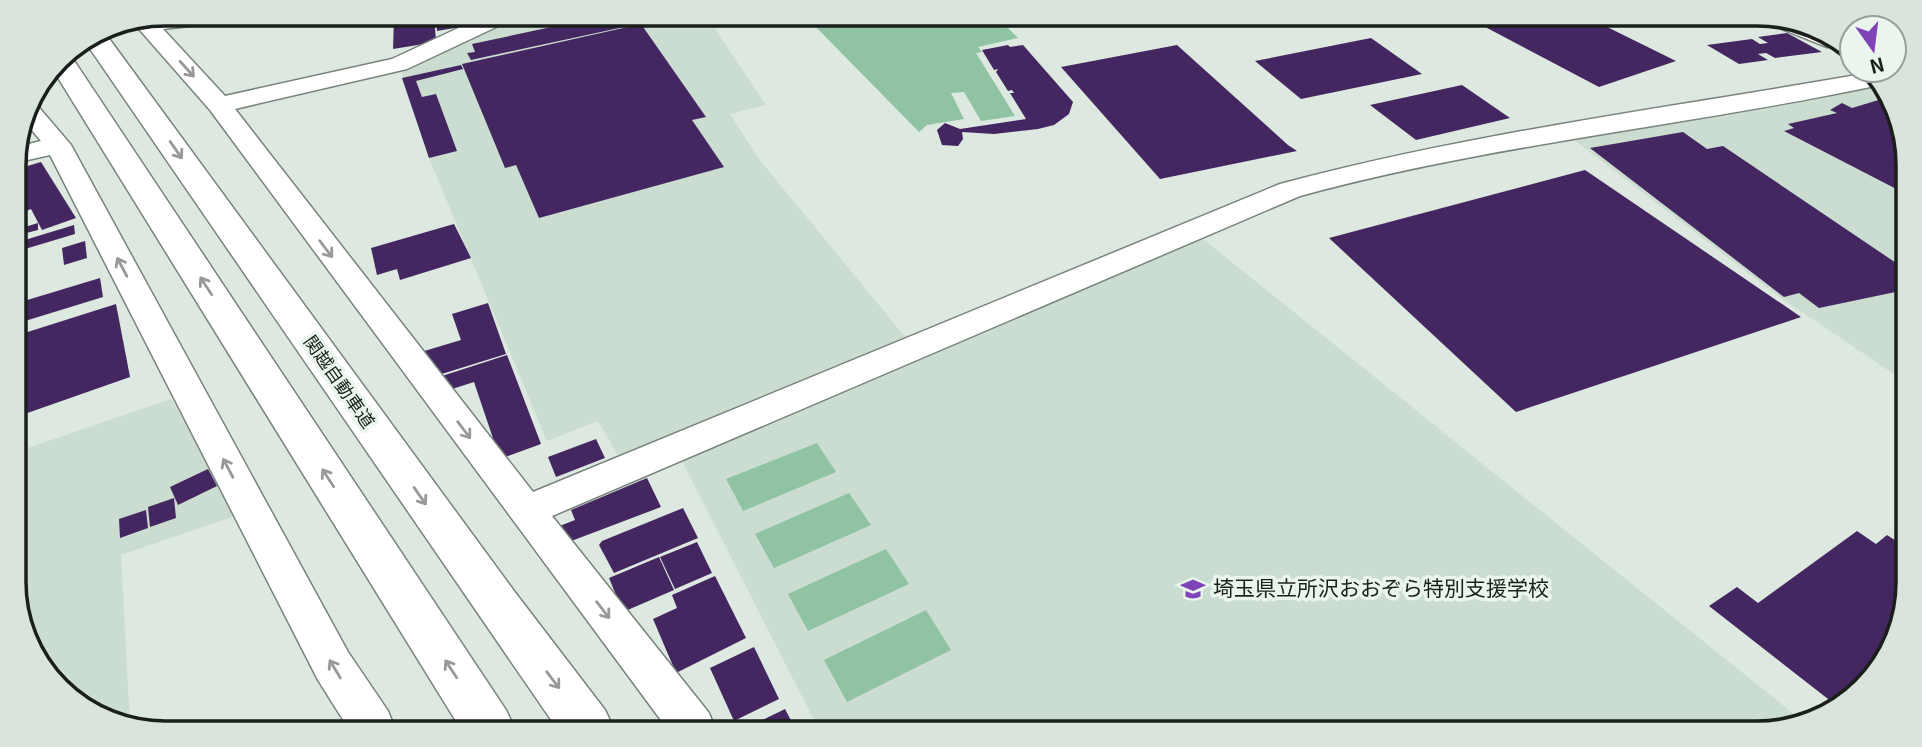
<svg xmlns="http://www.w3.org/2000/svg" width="1922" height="747" font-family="Georgia,'Noto Sans JP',serif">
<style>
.built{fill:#caddd0}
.green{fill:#90c3a4}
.building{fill:#442760}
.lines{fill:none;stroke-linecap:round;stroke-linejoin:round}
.minor-casing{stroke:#78837c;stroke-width:3}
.highway-casing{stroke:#78837c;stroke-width:3}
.minor{fill:#fff;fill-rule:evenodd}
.highway{fill:#fff;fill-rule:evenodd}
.oneway{stroke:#989a99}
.labels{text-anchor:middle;stroke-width:7;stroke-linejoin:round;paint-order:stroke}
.street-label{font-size:18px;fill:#1b1f1c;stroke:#e9f5ed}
.near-poi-label{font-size:21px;fill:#1b1f1c;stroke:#e9f5ed;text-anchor:start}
.rim{fill:none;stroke:#1b1f1c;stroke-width:3.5}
</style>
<rect width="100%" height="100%" fill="#dce8e0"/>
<!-- built -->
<g class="built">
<polygon points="514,16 707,17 766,105 730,114 758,158 906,338 619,457 598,421 547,441 429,158 400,67"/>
<polygon points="1880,87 1907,145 1903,380 1781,298 1574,140"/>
<polygon points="1198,235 1801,720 1766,733 818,728 681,459"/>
<polygon points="171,399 238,515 121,555 130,725 116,725 51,681 17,611 16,452"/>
</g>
<!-- green -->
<g class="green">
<polygon points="837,17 998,18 1018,38 978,47 982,52 976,53 1015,116 981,121 964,92 951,93 964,119 927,125 919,132 812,23"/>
<polygon points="817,443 836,472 743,511 726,479"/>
<polygon points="849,493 871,525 774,568 755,534"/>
<polygon points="886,549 909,584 808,631 788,594"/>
<polygon points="926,610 951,650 847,702 824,660"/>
</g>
<!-- building -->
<g class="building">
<polygon points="434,15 436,42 393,49 394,17"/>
<polygon points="436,15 473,16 473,19 465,20 466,26 437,31"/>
<polygon points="603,16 609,16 612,22 619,20 624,27 471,60 467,53 475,52 472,44"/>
<polygon points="1472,20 1595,21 1676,61 1599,87"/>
<polygon points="641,24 706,117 692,120 724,167 539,218 516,165 505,168 462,64"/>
<polygon points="1787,33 1822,52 1775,58 1766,53 1758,54 1768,60 1739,64 1707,45 1752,39 1760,44 1768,43 1758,37"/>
<polygon points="1371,38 1422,74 1301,99 1255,61"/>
<polygon points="1008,45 1010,47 1023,45 1073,102 1069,114 1054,125 1038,129 994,134 962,132 963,139 958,146 942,145 937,130 945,123 960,129 1026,119 1010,93 1014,93 1012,90 1008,91 996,72 998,69 994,70 982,50"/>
<polygon points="1177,45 1288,145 1297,151 1160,179 1061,67"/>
<polygon points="461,65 463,69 416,81 422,97 436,94 457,151 429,158 402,78"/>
<polygon points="1462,85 1510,118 1416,140 1370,105"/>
<polygon points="1885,98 1907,145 1906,194 1784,131 1794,128 1788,124 1837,113 1830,110 1842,103 1852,108"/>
<polygon points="1683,132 1707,149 1723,146 1905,269 1905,290 1819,308 1799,293 1784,297 1590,148"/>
<polygon points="41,162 76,218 42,230 31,209 15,215 14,170"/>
<polygon points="1585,170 1801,317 1516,412 1329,238"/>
<polygon points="38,223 38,230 15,236 15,230"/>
<polygon points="454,224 471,258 400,280 397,269 377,275 371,248"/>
<polygon points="74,225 75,234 15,252 15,243"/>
<polygon points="85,241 87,258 64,265 62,248"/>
<polygon points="100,278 103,297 25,321 24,301"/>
<polygon points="488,303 506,354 432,377 421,352 461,340 452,314"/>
<polygon points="116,304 130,377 16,417 15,336"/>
<polygon points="507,355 541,444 500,459 474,382 446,391 442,376"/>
<polygon points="596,439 605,458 556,477 548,457"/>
<polygon points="208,469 217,486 178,505 170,487"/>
<polygon points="647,478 661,507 566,543 557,527 575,520 571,510"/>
<polygon points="174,498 176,518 150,527 148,507"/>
<polygon points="683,508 698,538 614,573 599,545 602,541"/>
<polygon points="146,510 148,528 120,538 119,519"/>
<polygon points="1857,531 1876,544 1887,535 1901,544 1900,631 1849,702 1837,706 1709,606 1737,587 1758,603"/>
<polygon points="697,542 712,573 675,589 660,557"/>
<polygon points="659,557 674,590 623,612 609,578"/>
<polygon points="715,576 746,638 676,673 653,619 677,608 672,595"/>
<polygon points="754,647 779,699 734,721 710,668"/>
<polygon points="785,709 795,728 746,728"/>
</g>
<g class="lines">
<!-- minor casing -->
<g class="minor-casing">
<g id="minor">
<path d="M171 14H252L242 20 163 29 225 96 392 59 484 16H512L509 21 407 69 235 109 533 492 1280 184C1474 132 1676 107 1874 72L1880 85C1687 126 1490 144 1300 196L552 516 709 713 715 728 666 727 210 110 132 21Z"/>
<polygon points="1774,22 1805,22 1843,47 1827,47 1777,27"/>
<polygon points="29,102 36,104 71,145 348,652 388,711 394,726 347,726 318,680 50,155 14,163 17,147 41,141 24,121"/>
</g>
</g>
<!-- highway casing -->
<g class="highway-casing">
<g id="highway">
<polygon points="102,29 514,591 605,710 613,727 556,727 84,40"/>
<polygon points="65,52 73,59 506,710 514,727 459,726 52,68"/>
</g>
</g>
<!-- minor -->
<use href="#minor" class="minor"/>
<!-- highway -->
<use href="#highway" class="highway"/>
</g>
<!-- one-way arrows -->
<defs><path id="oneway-shaft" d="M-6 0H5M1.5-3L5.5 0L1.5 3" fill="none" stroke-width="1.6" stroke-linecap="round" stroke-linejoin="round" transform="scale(1.75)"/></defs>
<g class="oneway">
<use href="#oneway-shaft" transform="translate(187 69) rotate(48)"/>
<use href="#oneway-shaft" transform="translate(176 150) rotate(55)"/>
<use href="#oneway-shaft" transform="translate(326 249) rotate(53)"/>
<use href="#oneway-shaft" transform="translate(122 267) rotate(-118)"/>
<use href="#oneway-shaft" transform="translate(206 286) rotate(-123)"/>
<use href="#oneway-shaft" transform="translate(464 430) rotate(53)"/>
<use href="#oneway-shaft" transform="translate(228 468) rotate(-118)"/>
<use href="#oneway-shaft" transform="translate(328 478) rotate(-123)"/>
<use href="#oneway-shaft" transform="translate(420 496) rotate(55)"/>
<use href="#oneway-shaft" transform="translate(603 610) rotate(52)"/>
<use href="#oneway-shaft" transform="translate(335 669) rotate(-121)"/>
<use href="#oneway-shaft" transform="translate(451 669) rotate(-123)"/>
<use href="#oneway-shaft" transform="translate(553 680) rotate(53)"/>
</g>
<!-- icons -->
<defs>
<g id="school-bare" transform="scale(1.89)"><path d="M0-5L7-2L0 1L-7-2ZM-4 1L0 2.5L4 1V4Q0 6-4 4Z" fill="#8044b9" stroke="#e9f5ed" stroke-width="2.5" paint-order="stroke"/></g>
</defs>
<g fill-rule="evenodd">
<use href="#school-bare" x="1193" y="589"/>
</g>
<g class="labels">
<!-- street labels -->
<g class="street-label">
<text transform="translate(339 382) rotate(55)" y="6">関越自動車道</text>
</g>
<!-- near-poi labels -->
<g class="near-poi-label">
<text x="1213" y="596">埼玉県立所沢おおぞら特別支援学校</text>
</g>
</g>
<!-- crop -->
<path d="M0 0H1922V747H0ZM165 26H1757A139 139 0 0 1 1896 165V582A139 139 0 0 1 1757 721H165A139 139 0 0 1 26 582V165A139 139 0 0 1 165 26Z" fill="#d9e4dc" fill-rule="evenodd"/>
<path class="rim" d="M165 26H1757A139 139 0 0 1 1896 165V582A139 139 0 0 1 1757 721H165A139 139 0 0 1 26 582V165A139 139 0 0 1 165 26Z"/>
<!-- north arrow -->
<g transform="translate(1873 49) rotate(166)"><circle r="33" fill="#e9f5ed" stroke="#979f99" stroke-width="2"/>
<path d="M0-5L12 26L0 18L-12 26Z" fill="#8044b9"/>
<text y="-10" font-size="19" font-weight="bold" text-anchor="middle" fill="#1b1f1c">N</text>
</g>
</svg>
